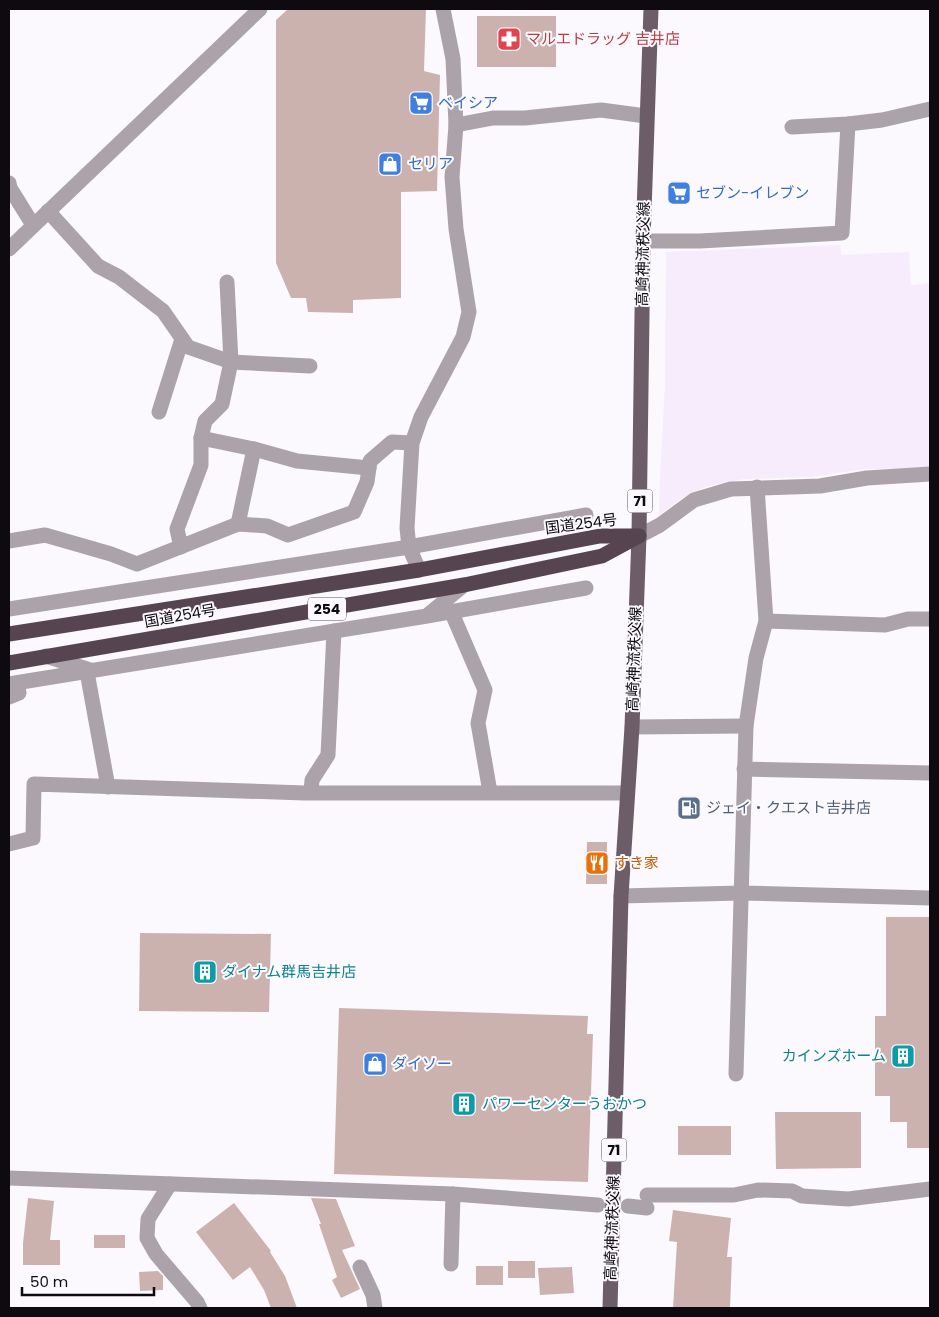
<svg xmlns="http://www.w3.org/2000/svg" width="939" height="1317" font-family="Poppins,'Noto Sans JP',sans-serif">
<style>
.built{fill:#f6ecfc}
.building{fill:#ccb2af}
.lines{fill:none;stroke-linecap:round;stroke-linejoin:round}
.minor{stroke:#aca3aa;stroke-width:15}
.major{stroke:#6c5d68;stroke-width:15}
.highway{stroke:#564551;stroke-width:15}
.labels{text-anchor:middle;stroke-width:4;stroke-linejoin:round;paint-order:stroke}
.shield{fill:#fbf9fd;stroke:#555257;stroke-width:1}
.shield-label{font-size:14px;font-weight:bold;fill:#0e0a10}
.health-label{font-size:15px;fill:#be3a42;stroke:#fbf9fd;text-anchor:start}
.shop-label{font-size:15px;fill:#366cbe;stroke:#fbf9fd;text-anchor:start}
.street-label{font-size:15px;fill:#0e0a10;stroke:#fbf9fd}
.service-label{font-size:15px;fill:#4e5e75;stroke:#fbf9fd;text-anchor:start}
.food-label{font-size:15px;fill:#c56008;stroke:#fbf9fd;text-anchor:start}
.culture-label{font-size:15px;fill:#0d838f;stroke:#fbf9fd;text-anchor:start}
</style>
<rect width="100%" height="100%" fill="#fbf9fd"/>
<!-- built -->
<polygon class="built" points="840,245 841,255 909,252 911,285 930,283 930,468 864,469 811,477 744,479 705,487 682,498 659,515 660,475 665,385 666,252"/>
<!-- building -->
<g class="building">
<polygon points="288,9 426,9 424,71 440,75 437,191 401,192 401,298 353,300 353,313 308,312 306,298 291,298 276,263 276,20"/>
<rect x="477" y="16" width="79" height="51"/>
<polygon points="587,842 607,842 607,884 586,884"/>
<polygon points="886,917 930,917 930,1148 907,1148 907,1122 890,1122 890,1096 875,1096 875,1016 886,1016"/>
<polygon points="140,933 271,934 269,1012 139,1011"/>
<polygon points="339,1008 588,1016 587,1034 593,1034 588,1182 334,1174"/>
<polygon points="775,1112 861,1112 861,1168 776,1169"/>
<rect x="678" y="1126" width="53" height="29"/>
<polygon points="28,1198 54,1201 50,1240 60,1240 60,1265 23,1265 23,1243"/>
<polygon points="311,1198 336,1199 355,1246 342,1250 360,1289 341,1298 332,1280 337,1277 319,1224 321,1224"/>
<polygon points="234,1203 271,1251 270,1252 285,1276 297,1308 271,1308 264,1290 250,1267 233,1280 196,1232"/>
<polygon points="673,1210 731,1218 727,1257 732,1257 730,1308 673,1308 677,1242 669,1241"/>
<rect x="94" y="1235" width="31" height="13"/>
<rect x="508" y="1261" width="27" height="17"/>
<rect x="476" y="1266" width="27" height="19"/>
<polygon points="572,1267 574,1293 540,1295 538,1268"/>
<polygon points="158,1271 163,1276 163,1290 140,1291 139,1272"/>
</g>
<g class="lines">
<!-- minor -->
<g class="minor">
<polyline points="456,125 493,118 525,118 601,110 646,116"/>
<polyline points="792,127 848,124 882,120 930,109"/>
<polyline points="9,183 10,188 33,225"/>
<polyline points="48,211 98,266 119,277 163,311 188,347 231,362 310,366"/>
<polyline points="643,241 700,241 842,233 848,124"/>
<polyline points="9,249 260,9"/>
<polyline points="159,412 182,339"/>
<polyline points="201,438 254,449 297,461 369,468"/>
<polyline points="238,524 254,449"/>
<polyline points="639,536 660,525 694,500 731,489 820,486 867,478 930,474"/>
<polyline points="9,541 45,535 111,554 137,564 238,524 267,526 288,535 354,512 367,482 370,461 392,442 412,443"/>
<polyline points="181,547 177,529 201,465 201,438 205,421 222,404 231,362 227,282"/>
<polyline points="419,570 409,547 407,528 412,443 421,417 463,337 469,312 456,229 452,177 456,125 453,59 443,9"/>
<polyline points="9,609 409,547 586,515"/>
<polyline points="451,611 485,690 478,723 490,792"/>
<polyline points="429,614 464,585"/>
<polyline points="766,621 885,625 908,619 930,619"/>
<polyline points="46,656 90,670"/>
<polyline points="87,672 108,787"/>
<polyline points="9,684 427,616 586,588"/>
<polyline points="9,697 19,693 17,683"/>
<polyline points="632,727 746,726"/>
<polyline points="744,769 930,773"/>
<polyline points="311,792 312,780 328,755 334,631"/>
<polyline points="9,844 33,838 34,784 305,793 626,793"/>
<polyline points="621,896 741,893 930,898"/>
<polyline points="736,1074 746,726 756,658 766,621 757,487"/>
<polyline points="9,1178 453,1194 598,1205"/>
<polyline points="170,1184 148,1219 147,1238 156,1254 197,1302 200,1308"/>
<polyline points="647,1195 734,1195 758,1190 792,1191 802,1196 848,1199 930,1189"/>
<polyline points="628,1206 647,1208"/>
<polyline points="451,1264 453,1194"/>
<polyline points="360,1267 373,1295 375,1308"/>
</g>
<!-- major -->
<polyline class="major" points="610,1308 621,896 632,727 639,536 643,241 651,9"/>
<!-- highway -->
<g class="highway">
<polyline points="9,634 419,570 600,536 637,536"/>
<polyline points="9,663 464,585 602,556 639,536"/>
</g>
</g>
<!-- icons -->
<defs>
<g id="pharmacy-square" transform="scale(1.25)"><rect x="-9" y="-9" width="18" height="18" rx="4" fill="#e0444e" stroke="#fbf9fd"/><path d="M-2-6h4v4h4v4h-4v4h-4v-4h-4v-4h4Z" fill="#fff"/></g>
<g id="supermarket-square" transform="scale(1.25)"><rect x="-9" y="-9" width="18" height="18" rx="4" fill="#3f7fe0" stroke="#fbf9fd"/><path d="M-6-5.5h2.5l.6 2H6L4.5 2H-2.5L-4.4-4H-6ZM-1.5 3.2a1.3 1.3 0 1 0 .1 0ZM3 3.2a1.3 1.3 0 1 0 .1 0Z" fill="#fff"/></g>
<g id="shop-square" transform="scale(1.25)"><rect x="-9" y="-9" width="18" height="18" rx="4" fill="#3f7fe0" stroke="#fbf9fd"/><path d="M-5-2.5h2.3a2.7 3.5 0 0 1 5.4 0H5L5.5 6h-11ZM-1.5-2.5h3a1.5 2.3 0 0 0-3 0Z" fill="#fff"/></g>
<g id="fuel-square" transform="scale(1.25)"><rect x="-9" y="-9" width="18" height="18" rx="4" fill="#5c6f8a" stroke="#fbf9fd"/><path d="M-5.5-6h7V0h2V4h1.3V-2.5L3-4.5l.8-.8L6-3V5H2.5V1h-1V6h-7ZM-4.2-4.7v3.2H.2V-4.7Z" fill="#fff"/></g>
<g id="restaurant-square" transform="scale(1.25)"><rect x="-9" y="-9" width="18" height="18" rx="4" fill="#e8710a" stroke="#fbf9fd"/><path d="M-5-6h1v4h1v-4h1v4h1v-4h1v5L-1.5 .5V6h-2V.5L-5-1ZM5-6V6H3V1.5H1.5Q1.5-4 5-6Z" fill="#fff"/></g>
<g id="building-square" transform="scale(1.25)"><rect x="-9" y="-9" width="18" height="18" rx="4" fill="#0f9aa8" stroke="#fbf9fd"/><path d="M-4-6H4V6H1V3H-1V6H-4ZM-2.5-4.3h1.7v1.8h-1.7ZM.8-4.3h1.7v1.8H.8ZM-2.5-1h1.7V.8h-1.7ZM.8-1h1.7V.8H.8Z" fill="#fff"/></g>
</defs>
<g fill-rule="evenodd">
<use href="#pharmacy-square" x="509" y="39"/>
<use href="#supermarket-square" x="421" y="103"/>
<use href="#shop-square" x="390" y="164"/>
<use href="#supermarket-square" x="679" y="193"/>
<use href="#fuel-square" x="689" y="808"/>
<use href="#restaurant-square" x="597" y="863"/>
<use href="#building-square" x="205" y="972"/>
<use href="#building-square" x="903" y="1056"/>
<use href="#shop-square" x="375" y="1064"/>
<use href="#building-square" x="464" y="1104"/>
</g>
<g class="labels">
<!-- shield labels -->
<g class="shield">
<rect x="627.5" y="489.5" width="25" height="23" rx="4"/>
<rect x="308" y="597.5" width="38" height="23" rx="4"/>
<rect x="601.5" y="1138.5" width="25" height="23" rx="4"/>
</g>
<g class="shield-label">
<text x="640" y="506">71</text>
<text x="327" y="614">254</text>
<text x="614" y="1155">71</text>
</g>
<!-- health labels -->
<g class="health-label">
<text x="526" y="44">マルエドラッグ 吉井店</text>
</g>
<!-- shop labels -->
<g class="shop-label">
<text x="438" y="108">ベイシア</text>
<text x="408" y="169">セリア</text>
<text x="696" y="198">セブン-イレブン</text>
<text x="392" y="1069">ダイソー</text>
</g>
<!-- street labels -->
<g class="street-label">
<text transform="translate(643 254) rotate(-89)" y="5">高崎神流秩父線</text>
<text transform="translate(581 524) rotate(-7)" y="5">国道254号</text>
<text transform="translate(180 616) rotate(-10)" y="5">国道254号</text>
<text transform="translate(634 659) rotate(-88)" y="5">高崎神流秩父線</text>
<text transform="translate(612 1228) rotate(-88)" y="5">高崎神流秩父線</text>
</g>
<!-- service labels -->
<g class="service-label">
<text x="706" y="813">ジェイ・クエスト吉井店</text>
</g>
<!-- food labels -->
<g class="food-label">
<text x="614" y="868">すき家</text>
</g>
<!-- culture labels -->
<g class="culture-label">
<text x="222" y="977">ダイナム群馬吉井店</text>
<text x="886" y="1061" text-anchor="end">カインズホーム</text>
<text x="482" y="1109">パワーセンターうおかつ</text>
</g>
</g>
<!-- border -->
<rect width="939" height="1317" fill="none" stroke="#0e0a10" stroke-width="20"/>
<!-- scale -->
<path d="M22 1287v8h132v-8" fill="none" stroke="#0e0a10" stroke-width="2.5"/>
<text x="30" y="1287" font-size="15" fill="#0e0a10" stroke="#fbf9fd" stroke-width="4" paint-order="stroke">50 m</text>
</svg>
